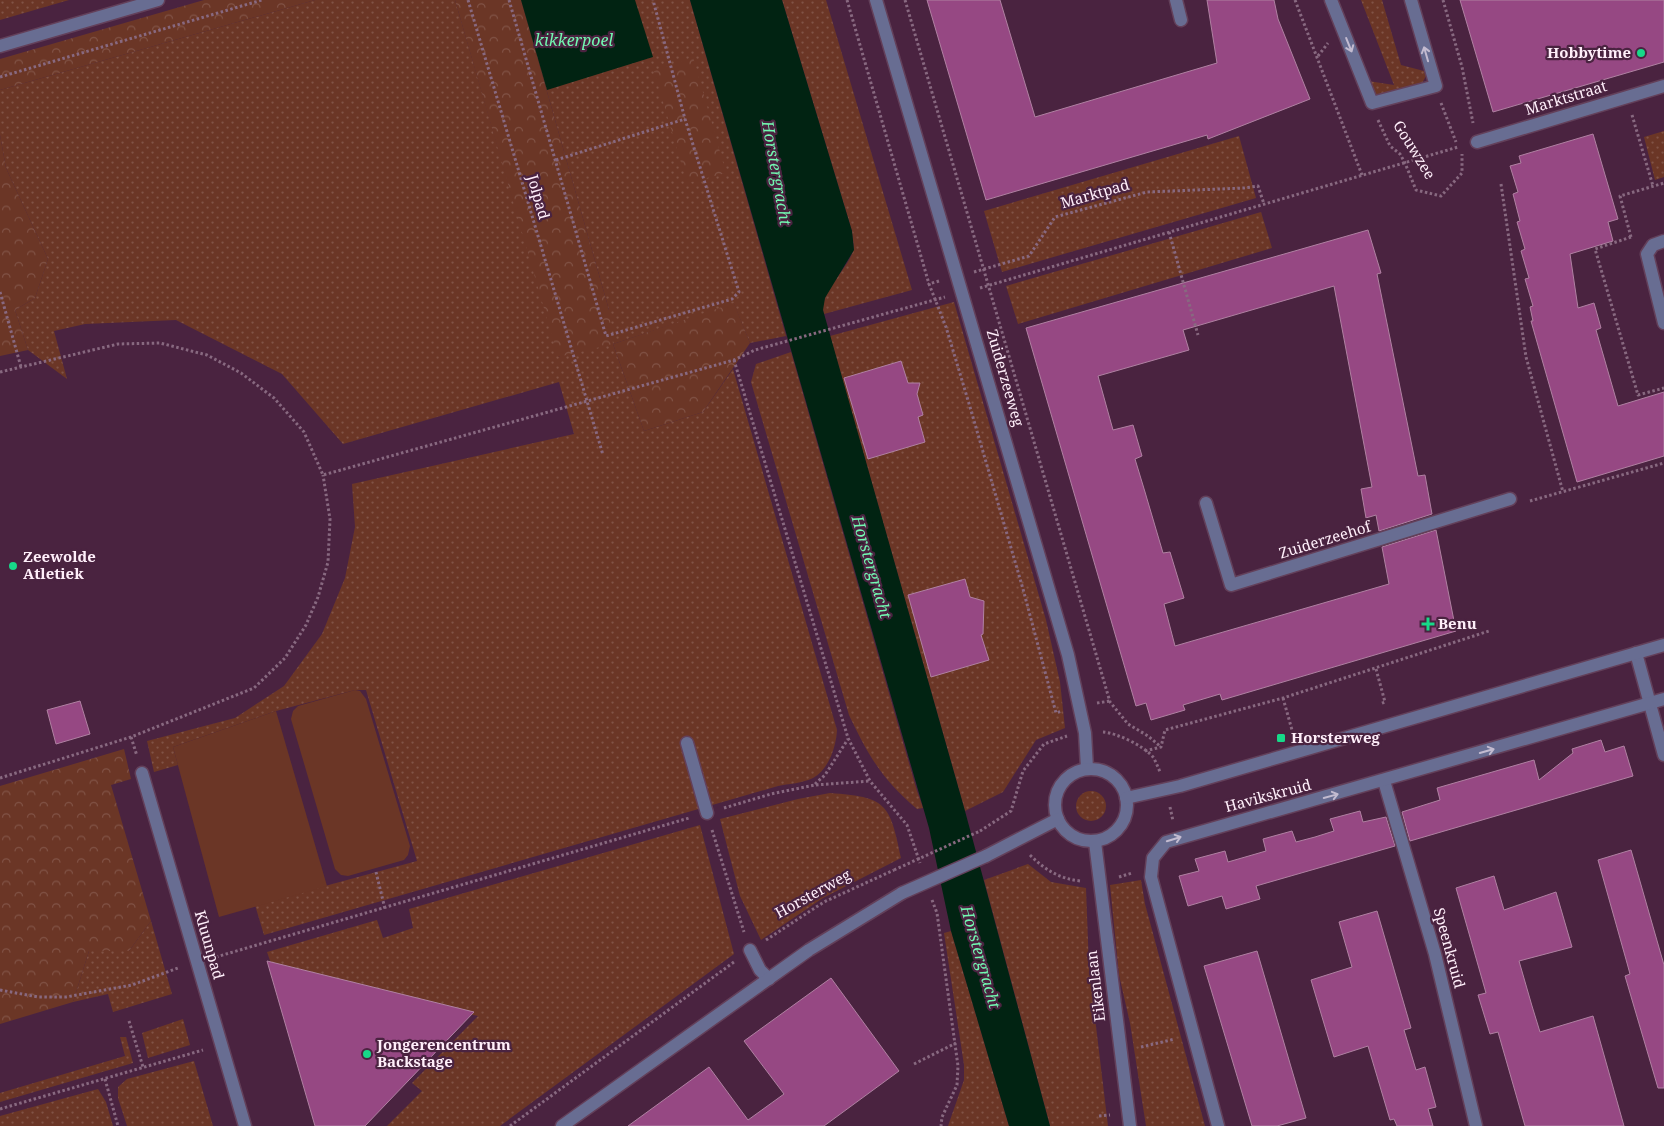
<svg xmlns="http://www.w3.org/2000/svg" width="1664" height="1126" font-family="'Noto Serif',serif">
<style>
.grass{fill:url(#grass-dots)}
.forest{fill:url(#forest-crowns)}
.park{fill:#6b3626}
.water{fill:#012312}
.building{fill:#964883;stroke:#b081a2}
.lines{fill:none;stroke-linecap:round;stroke-linejoin:round}
.minor-casing{stroke:#63405a;stroke-width:15}
.path{stroke:#886980;stroke-width:3;stroke-dasharray:2.5 2.5;stroke-linecap:butt}
.minor{stroke:#686d92;stroke-width:12}
.minor-bridge-casing{stroke:#63405a;stroke-width:15;stroke-linecap:butt}
.path-bridge{stroke:#886980;stroke-width:3;stroke-dasharray:2.5 2.5;stroke-linecap:butt}
.minor-bridge{stroke:#686d92;stroke-width:12}
.oneway{stroke:#c3bbd0}
.poi-dot{fill:#17d989;stroke:#4a2340;stroke-width:2}
.labels{text-anchor:middle;stroke-width:4.5;stroke-linejoin:round;paint-order:stroke}
.poi-label{font-size:15px;font-weight:bold;fill:#ffeffa;stroke:#4a2340;text-anchor:start}
.street-label{font-size:15px;fill:#ffeffa;stroke:#4a2340}
.water-label{font-size:16px;font-style:italic;fill:#72f9b1;stroke:#4a2340}
</style>
<defs>
<pattern id="grass-dots" width="8" height="8" patternUnits="userSpaceOnUse" patternTransform="scale(1.25)"><rect width="8" height="8" fill="#6b3626"/><path d="M2 2h.1M6 6h.1" fill="none" stroke="#815346" stroke-width="1.8" stroke-linecap="round"/></pattern>
<pattern id="forest-crowns" width="20" height="18" patternUnits="userSpaceOnUse" patternTransform="scale(1.25)"><rect width="20" height="18" fill="#6b3626"/><path d="M2 6a3 3 0 1 1 6 0M12 15a3 3 0 1 1 6 0" fill="none" stroke="#815346"/></pattern>
</defs>
<rect width="100%" height="100%" fill="#4a2340"/>
<!-- grass -->
<g class="grass">
<polygon points="0,0 69,0 0,20"/>
<path d="M315 0H455L559 357 609 310 521 0H690L786 336 750 343 734 304 613 344 644 431 703 412 733 369 837 730C836 747 829 769 813 778 803 783 788 784 778 786L264 935 255 905 417 861 366 690H355L276 711 173 747 178 765 154 772 147 741 235 718 284 686 322 634 345 578 355 527 352 484 574 434 559 382 343 444 282 374 176 320 85 324 54 331 67 379 28 350 15 310 35 298 48 259 6 168 0 135V90Z"/>
<path d="M782 0H826L912 290 824 314C817 295 848 269 853 251 855 246 852 237 852 231Z"/>
<polygon points="1361,0 1382,0 1401,65 1424,71 1426,76 1421,85 1382,96 1373,93 1368,81 1394,85"/>
<polygon points="1664,131 1664,177 1655,180 1644,137"/>
<polygon points="1239,136 1256,198 1002,272 984,211"/>
<polygon points="1261,212 1272,248 1018,324 1006,286"/>
<polygon points="954,302 1046,620 1060,682 1065,728 1036,740 1003,792 965,811 830,336"/>
<path d="M791 352 917 791 923 808 917 809C882 779 869 757 849 715L751 382 756 364Z"/>
<circle cx="1091" cy="806" r="15"/>
<path d="M830 793C886 797 890 803 901 858L823 898 761 940 740 896 720 819 798 799Z"/>
<polygon points="700,825 734,954 500,1126 387,1126 422,1091 412,1083 478,1016 274,972 267,952 377,920 383,938 413,928 409,909"/>
<polygon points="1028,864 1051,882 1086,888 1089,968 1108,1126 1050,1126 984,880"/>
<polygon points="1141,880 1145,904 1205,1126 1146,1126 1130,1023 1119,975 1110,885"/>
<polygon points="151,921 172,994 113,1012 108,994 73,1002 89,951 129,951"/>
<polygon points="951,931 1009,1126 948,1126 964,1080 964,1065 944,933"/>
<polygon points="183,1019 190,1045 148,1058 142,1033"/>
<polygon points="120,1037 126,1037 133,1063 0,1102 0,1093 125,1056"/>
<polygon points="194,1061 213,1126 127,1126 118,1098 118,1087 127,1079"/>
<polygon points="98,1089 106,1102 113,1126 0,1126 0,1116"/>
</g>
<!-- forest -->
<g class="forest">
<polygon points="204,0 315,0 0,90 0,59"/>
<polygon points="455,0 521,0 609,310 613,344 734,303 750,343 703,412 644,431 613,344 558,357"/>
<polygon points="693,57 726,173 687,183 654,71"/>
<polygon points="0,135 6,168 48,259 35,298 15,310 28,350 0,356"/>
<polygon points="124,749 131,779 111,785 151,921 129,951 89,951 73,1002 0,1024 0,786"/>
</g>
<!-- park -->
<g class="park">
<polygon points="355,690 360,691 366,699 410,846 408,855 404,860 348,876 341,875 335,869 291,719 293,711 298,706"/>
<polygon points="276,711 327,886 219,917 173,747"/>
</g>
<!-- water -->
<g class="water">
<polygon points="521,0 635,0 653,57 547,90"/>
<polygon points="690,0 782,0 852,231 854,250 825,298 823,310 965,811 1050,1126 1009,1126 951,931 929,828"/>
</g>
<!-- building -->
<g class="building">
<polygon points="927,0 1000,0 1035,117 1217,63 1207,0 1274,0 1278,19 1310,99 1208,139 1207,135 986,200"/>
<polygon points="1460,0 1664,0 1664,62 1493,112"/>
<polygon points="1593,134 1618,219 1608,222 1613,241 1570,254 1578,308 1594,303 1601,328 1596,330 1618,406 1664,392 1664,456 1577,482 1531,321 1533,321 1530,307 1533,306 1525,279 1529,278 1521,251 1525,249 1517,222 1520,221 1513,194 1518,192 1510,166 1521,163 1519,156"/>
<polygon points="1368,230 1381,273 1377,274 1418,476 1425,475 1432,514 1379,531 1376,515 1366,518 1361,489 1372,487 1334,286 1183,330 1189,350 1098,376 1113,430 1133,425 1142,456 1135,459 1145,492 1163,553 1170,552 1184,598 1164,604 1175,646 1389,584 1382,547 1436,530 1456,631 1222,700 1220,694 1183,705 1185,710 1151,720 1146,703 1136,706 1026,328"/>
<polygon points="901,361 908,383 920,383 917,394 923,415 918,417 925,442 868,459 844,378"/>
<polygon points="965,579 970,597 984,601 983,634 981,635 989,660 931,677 908,595"/>
<polygon points="80,701 90,734 56,744 47,710"/>
<polygon points="1601,740 1605,752 1624,746 1633,776 1410,841 1402,812 1440,800 1437,788 1534,760 1539,780 1573,753 1572,749"/>
<polygon points="1360,811 1363,822 1386,817 1395,846 1256,886 1260,899 1226,909 1222,896 1188,906 1179,876 1199,871 1195,859 1225,851 1228,862 1266,851 1263,839 1292,831 1296,842 1315,837 1334,831 1330,819"/>
<polygon points="1631,850 1664,965 1664,1088 1658,1088 1625,976 1630,974 1627,963 1598,860"/>
<polygon points="1494,876 1504,910 1556,892 1572,947 1519,961 1532,1006 1540,1032 1593,1016 1624,1126 1525,1126 1498,1032 1490,1034 1478,995 1486,993 1456,888"/>
<polygon points="1377,911 1411,1028 1404,1030 1416,1070 1425,1067 1436,1107 1428,1109 1433,1126 1397,1126 1394,1119 1390,1120 1368,1046 1334,1057 1311,980 1352,967 1339,922"/>
<polygon points="1257,951 1306,1118 1277,1126 1252,1126 1204,966"/>
<polygon points="267,961 474,1012 365,1126 315,1126"/>
<polygon points="831,978 899,1071 824,1126 628,1126 709,1067 748,1120 784,1094 744,1041"/>
</g>
<g class="lines">
<!-- minor casing -->
<g class="minor-casing">
<g id="minor">
<polyline points="876,0 1068,655 1085,733 1087,768"/>
<polyline points="1176,0 1181,20"/>
<polyline points="1331,0 1372,103 1436,86 1411,0"/>
<polyline points="0,46 158,0"/>
<polyline points="1477,142 1664,86"/>
<polyline points="1664,241 1653,245 1647,254 1664,323"/>
<polyline points="1206,503 1231,585 1510,499"/>
<polyline points="1636,653 1664,755"/>
<polyline points="687,743 707,813"/>
<circle cx="1091" cy="805" r="36"/>
<polyline points="142,773 245,1126"/>
<polyline points="1384,781 1435,954 1476,1126"/>
<polyline points="1126,798 1180,786 1664,645"/>
<polyline points="1095,842 1130,1126"/>
<polyline points="986,856 1058,819"/>
<polyline points="750,950 760,970 769,979"/>
<polyline points="562,1126 809,950 902,893"/>
<polyline points="1218,1126 1151,877 1153,858 1166,842 1664,699"/>
</g>
</g>
<!-- path -->
<g class="path">
<polyline points="468,0 603,455"/>
<polyline points="509,0 606,336 732,299 739,292 685,119 653,0"/>
<polyline points="847,0 929,284"/>
<polyline points="905,0 1110,702 1128,724 1148,736 1161,747"/>
<polyline points="1295,0 1362,175"/>
<polyline points="1443,0 1462,67 1473,123"/>
<polyline points="1318,56 1328,43"/>
<polyline points="0,77 262,0"/>
<polyline points="1441,103 1456,142"/>
<polyline points="1632,115 1653,186"/>
<polyline points="1378,120 1390,146 1400,154 1405,163 1416,190 1441,196 1462,173 1462,154"/>
<polyline points="556,160 685,119"/>
<polyline points="1501,184 1526,357 1563,492"/>
<polyline points="1169,232 1198,335"/>
<polyline points="1631,237 1595,249 1638,395 1664,388"/>
<polyline points="1631,237 1620,196 1664,183"/>
<polyline points="974,272 1029,256 1055,217 1147,192 1244,188 1258,186 1264,204"/>
<polyline points="939,281 929,284 946,327 970,407 1023,589 1056,713 1062,711"/>
<polyline points="980,288 1458,147"/>
<polyline points="0,292 21,367"/>
<polyline points="734,360 848,738 870,781 907,825 920,863"/>
<polyline points="0,372 118,344 160,343 207,355 241,373 274,398 304,432 323,475 734,360 755,350 945,297"/>
<polyline points="1530,501 1664,463"/>
<polyline points="1376,669 1385,702 1380,704"/>
<polyline points="1283,698 1292,730"/>
<polyline points="1097,703 1110,701"/>
<path d="M1103 732C1117 733 1144 746 1153 757 1156 762 1158 767 1160 772"/>
<polyline points="131,737 137,756"/>
<polyline points="1145,751 1161,747 1165,730 1283,698 1489,631"/>
<polyline points="0,778 131,737 254,688 285,658 306,625 318,597 328,562 330,519 323,475"/>
<polyline points="815,784 825,775 848,739"/>
<polyline points="1170,807 1173,821"/>
<polyline points="724,808 771,794 815,785 870,781"/>
<polyline points="712,830 744,932"/>
<polyline points="980,831 1011,811 1023,771 1044,744 1067,736"/>
<path d="M1030 855C1045 870 1060 879 1081 881"/>
<polyline points="376,872 385,909"/>
<polyline points="1119,877 1132,873"/>
<polyline points="932,900 937,913 958,1066 957,1085 942,1117 941,1126"/>
<polyline points="766,940 824,902 894,870"/>
<polyline points="216,957 689,818"/>
<polyline points="0,990 38,997 66,997 132,985 178,968"/>
<polyline points="129,1021 143,1067"/>
<polyline points="1141,1047 1175,1039"/>
<polyline points="914,1064 956,1043"/>
<polyline points="105,1079 118,1126"/>
<polyline points="0,1109 203,1050"/>
<polyline points="1099,1116 1110,1115"/>
<polyline points="510,1126 734,962"/>
</g>
<!-- minor -->
<use href="#minor" class="minor"/>
<!-- minor-bridge casing -->
<g class="minor-bridge-casing">
<polyline id="minor-bridge" points="902,893 986,856"/>
</g>
<!-- path-bridge -->
<polyline class="path-bridge" points="894,870 980,831"/>
<!-- minor-bridge -->
<use href="#minor-bridge" class="minor-bridge"/>
</g>
<!-- one-way arrows -->
<defs><path id="oneway-shaft" d="M-6 0H5M1.5-3L5.5 0L1.5 3" fill="none" stroke-width="1.6" stroke-linecap="round" stroke-linejoin="round" transform="scale(1.25)"/></defs>
<g class="oneway">
<use href="#oneway-shaft" transform="translate(1349 45) rotate(68)"/>
<use href="#oneway-shaft" transform="translate(1426 54) rotate(-106)"/>
<use href="#oneway-shaft" transform="translate(1487 751) rotate(-16)"/>
<use href="#oneway-shaft" transform="translate(1331 796) rotate(-15)"/>
<use href="#oneway-shaft" transform="translate(1174 839) rotate(-17)"/>
</g>
<!-- markers -->
<g class="poi-dot">
<circle cx="1641" cy="53" r="5"/>
<circle cx="13" cy="566" r="5"/>
<path d="M1425.5 616.5h5v5h5v5h-5v5h-5v-5h-5v-5h5z"/>
<rect x="1276" y="733" width="10" height="10" rx="2.5"/>
<circle cx="367" cy="1054" r="5"/>
</g>
<g class="labels">
<!-- poi labels -->
<g class="poi-label">
<text x="1631" y="58" text-anchor="end">Hobbytime</text>
<text x="23" y="562">Zeewolde<tspan x="23" dy="17">Atletiek</tspan></text>
<text x="1438" y="629">Benu</text>
<text x="1291" y="743">Horsterweg</text>
<text x="377" y="1050">Jongerencentrum<tspan x="377" dy="17">Backstage</tspan></text>
</g>
<!-- street labels -->
<g class="street-label">
<text transform="translate(1566 98) rotate(-17)" y="5">Marktstraat</text>
<text transform="translate(1414 150) rotate(58)" y="5">Gouwzee</text>
<text transform="translate(1095 194) rotate(-16)" y="5">Marktpad</text>
<text transform="translate(538 197) rotate(74)" y="5">Jolpad</text>
<text transform="translate(1005 378) rotate(74)" y="5">Zuiderzeeweg</text>
<text transform="translate(1325 540) rotate(-17)" y="5">Zuiderzeehof</text>
<text transform="translate(1268 796) rotate(-15)" y="5">Havikskruid</text>
<text transform="translate(813 894) rotate(-29)" y="5">Horsterweg</text>
<text transform="translate(209 945) rotate(74)" y="5">Kluunpad</text>
<text transform="translate(1449 948) rotate(75)" y="5">Speenkruid</text>
<text transform="translate(1096 986) rotate(-97)" y="5">Eikenlaan</text>
</g>
<!-- water labels -->
<g class="water-label">
<text x="574" y="46">kikkerpoel</text>
<text transform="translate(777 173) rotate(80)" y="6">Horstergracht</text>
<text transform="translate(872 567) rotate(74)" y="6">Horstergracht</text>
<text transform="translate(981 957) rotate(74)" y="6">Horstergracht</text>
</g>
</g>
</svg>
